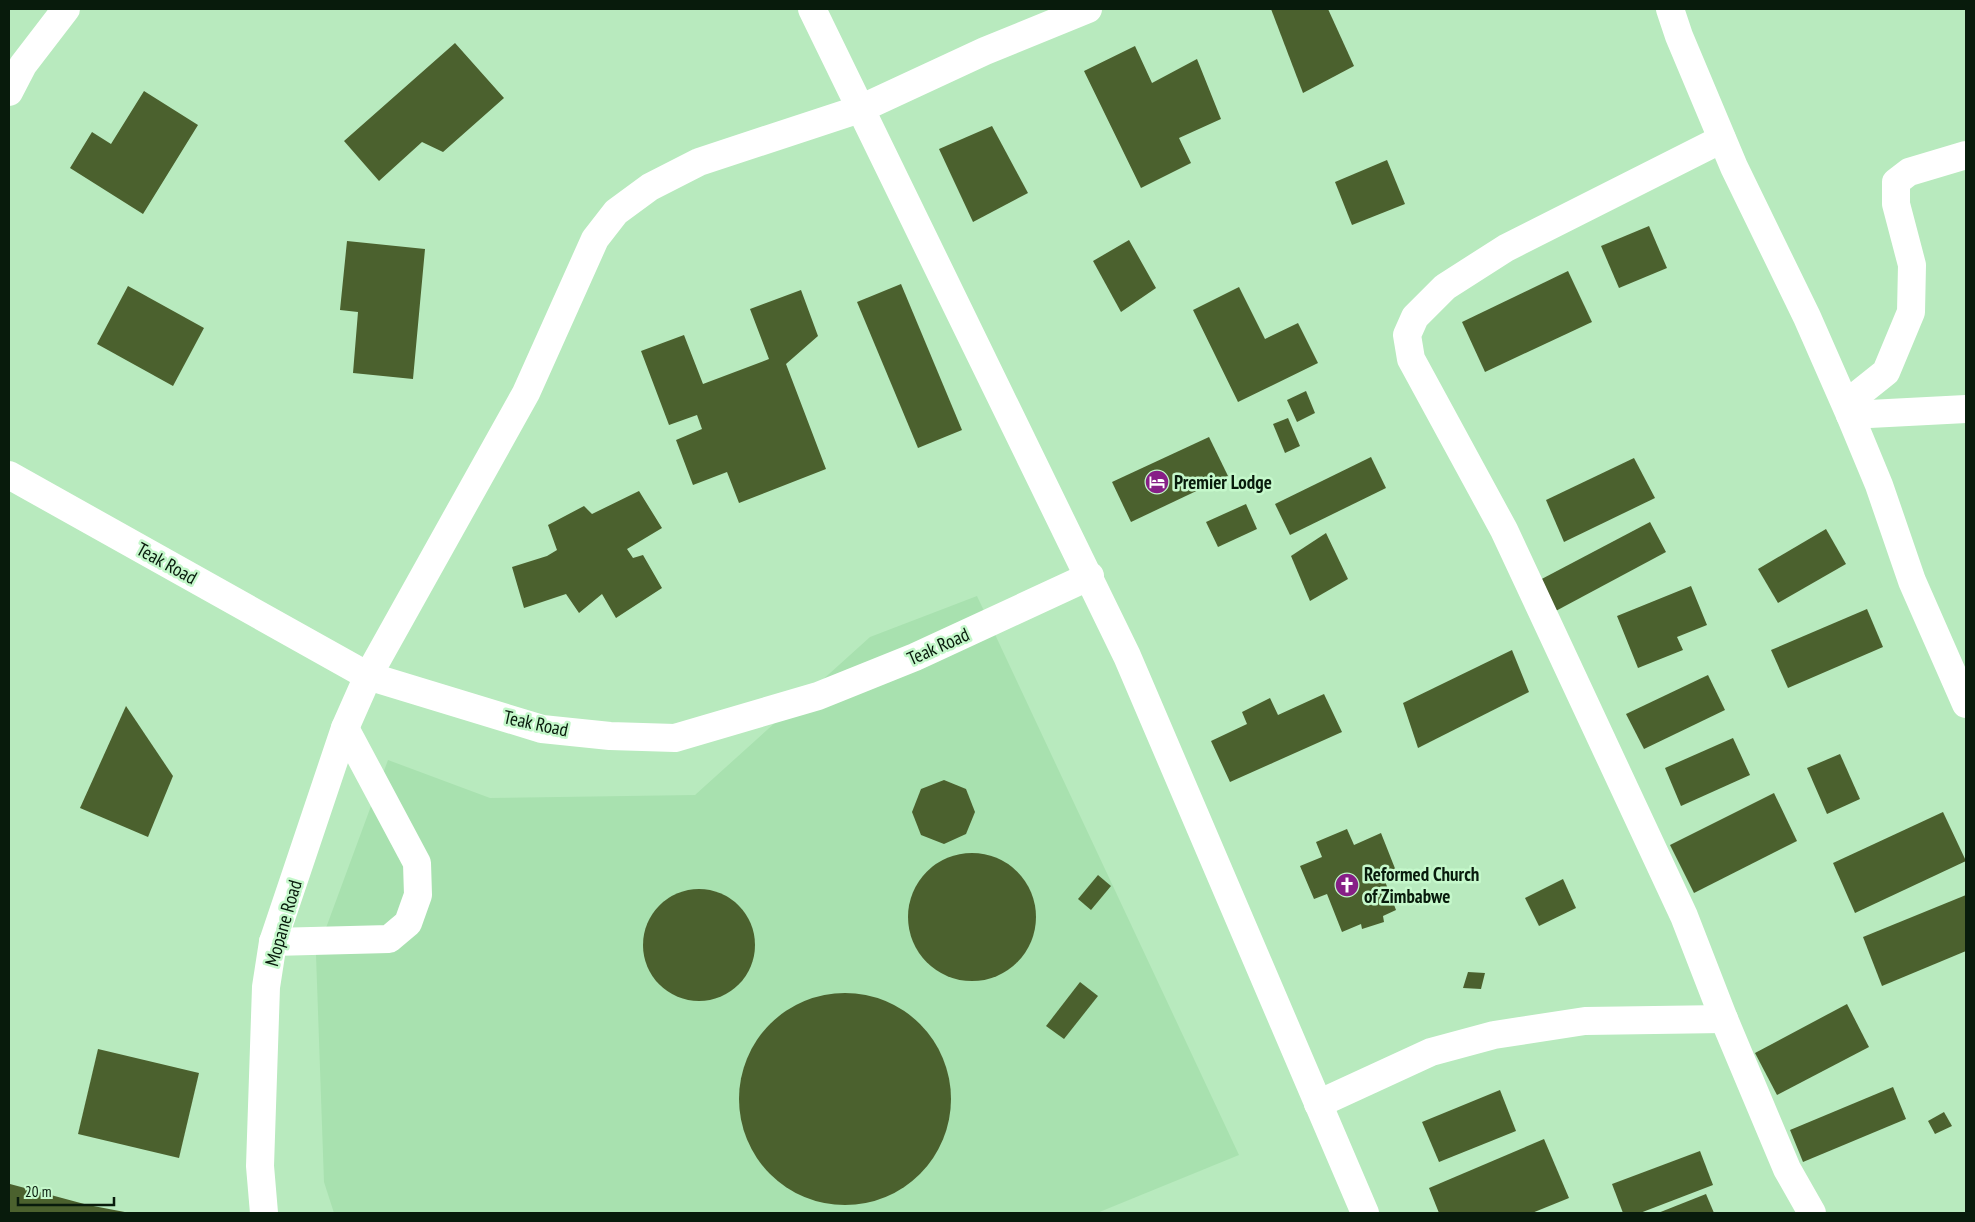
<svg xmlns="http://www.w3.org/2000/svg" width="1975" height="1222" font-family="'PT Sans Narrow',sans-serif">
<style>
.built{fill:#a8e1af}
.building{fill:#4b612e}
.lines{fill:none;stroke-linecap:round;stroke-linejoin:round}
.minor{stroke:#fff;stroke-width:28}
.labels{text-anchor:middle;stroke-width:5;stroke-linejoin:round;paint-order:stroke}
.poi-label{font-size:19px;font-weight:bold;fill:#081b0c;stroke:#c5f8cb;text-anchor:start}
.street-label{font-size:19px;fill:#081b0c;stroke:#c5f8cb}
</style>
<rect width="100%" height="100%" fill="#b8eabe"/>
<!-- built -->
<polygon class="built" points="977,596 1239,1155 1097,1213 334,1213 324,1182 316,955 388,760 490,798 695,795 870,637"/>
<!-- building -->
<g class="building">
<polygon points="1271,9 1328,9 1354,66 1303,93"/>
<polygon points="455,43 504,98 443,152 422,142 379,181 344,141"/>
<polygon points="1135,46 1152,83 1197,59 1221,119 1179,138 1191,163 1141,188 1084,71"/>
<polygon points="144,91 198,125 143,214 70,168 92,132 111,144"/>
<polygon points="992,126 1028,193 973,222 939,149"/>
<polygon points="1387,160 1405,204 1352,225 1335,182"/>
<polygon points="1649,226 1667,268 1619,288 1601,246"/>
<polygon points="1129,240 1156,288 1121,312 1093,261"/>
<polygon points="347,241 425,249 413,379 353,373 358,312 340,310"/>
<polygon points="1568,271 1592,322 1485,372 1462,322"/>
<polygon points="901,284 962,430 918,448 857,302"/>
<polygon points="128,286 204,328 173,386 97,344"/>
<polygon points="1239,287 1265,339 1298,323 1318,363 1238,402 1193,310"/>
<polygon points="801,290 818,336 786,364 826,469 739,503 727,472 693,485 676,440 702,429 697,415 669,425 641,351 684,335 703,384 769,359 750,309"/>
<polygon points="1306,391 1315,413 1297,422 1287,400"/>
<polygon points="1288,418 1300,446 1285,453 1273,424"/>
<polygon points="1209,437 1228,476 1131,522 1112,482"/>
<polygon points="1371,457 1386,488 1290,535 1275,504"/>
<polygon points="1634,458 1655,498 1564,542 1546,500"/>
<polygon points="639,491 662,528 627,549 633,558 643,555 662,588 616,618 602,594 579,613 566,594 524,608 512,567 547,556 557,550 548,525 584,506 592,514"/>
<polygon points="1246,504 1257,529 1218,547 1206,522"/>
<polygon points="1650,522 1666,552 1552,613 1536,582"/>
<polygon points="1826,529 1846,564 1778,603 1758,569"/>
<polygon points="1326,533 1348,579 1310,601 1291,556"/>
<polygon points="1691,586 1707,625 1677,637 1683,650 1638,668 1617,616"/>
<polygon points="1867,609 1883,647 1788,688 1771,650"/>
<polygon points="1512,650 1529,692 1418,748 1403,703"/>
<polygon points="1708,675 1725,710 1644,749 1626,714"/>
<polygon points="1324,694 1342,732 1230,782 1211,741 1247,724 1242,712 1270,698 1278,715"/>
<polygon points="126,706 173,776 148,837 80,808"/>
<polygon points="1733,738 1750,775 1681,806 1665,768"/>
<polygon points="1840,754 1860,799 1827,814 1807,768"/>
<polygon points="944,780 966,789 975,812 966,834 944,844 921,835 912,812 921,789"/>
<polygon points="1774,793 1797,841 1694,893 1670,845"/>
<polygon points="1943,812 1966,861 1855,913 1833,863"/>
<polygon points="1347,829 1354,845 1381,833 1396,871 1383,876 1396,910 1383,916 1384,922 1362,929 1361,924 1342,932 1327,894 1314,899 1300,866 1322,857 1316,842"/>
<circle cx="972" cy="917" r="64"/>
<polygon points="1098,875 1111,886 1091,910 1078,899"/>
<polygon points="1563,879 1576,908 1539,926 1525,898"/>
<circle cx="699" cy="945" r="56"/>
<polygon points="1966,895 1966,951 1882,986 1863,937"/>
<polygon points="1468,972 1485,973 1481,989 1463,988"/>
<polygon points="1080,982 1098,996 1064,1039 1046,1026"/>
<circle cx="845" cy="1099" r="106"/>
<polygon points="1847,1004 1869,1047 1777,1095 1755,1053"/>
<polygon points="98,1049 199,1073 179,1158 78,1134"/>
<polygon points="1893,1087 1906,1119 1803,1162 1790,1130"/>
<polygon points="1500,1090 1516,1131 1439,1162 1422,1122"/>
<polygon points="1944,1112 1952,1126 1935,1134 1928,1121"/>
<polygon points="1544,1139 1569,1198 1532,1213 1439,1213 1429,1188"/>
<polygon points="1700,1151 1713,1185 1640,1213 1623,1213 1612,1184"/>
<polygon points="10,1184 88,1205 130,1213 9,1213 9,1188"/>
<polygon points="1706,1194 1714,1213 1658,1213"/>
</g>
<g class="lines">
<!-- minor -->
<g class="minor">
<polyline points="812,9 1127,656 1365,1213"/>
<polyline points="1670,9 1679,36 1734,167 1807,317 1850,415 1879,485 1912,581 1966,704"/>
<polyline points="9,92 23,65 66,9"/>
<polyline points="1722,139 1506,248 1445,287 1415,317 1407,335 1411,359 1504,530 1684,916 1724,1019 1787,1169 1812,1213"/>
<polyline points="1846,404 1886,372 1911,312 1912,265 1896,204 1896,182 1909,172 1966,155"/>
<polyline points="1850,415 1966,409"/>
<polyline points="9,475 368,676 542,729 610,736 675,738 818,696 915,657 1090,576"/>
<polyline points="273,942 389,939 408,923 418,895 417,863 345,728"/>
<polyline points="1318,1104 1431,1052 1494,1035 1585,1021 1724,1019"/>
<polyline points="264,1213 260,1166 266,987 273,942 345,728 368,676 526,393 595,239 616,212 650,187 699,162 860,109 985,51 1088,9"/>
</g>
</g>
<!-- icons -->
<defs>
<g id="hotel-disc" transform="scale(1.25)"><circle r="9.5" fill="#871f87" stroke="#c5f8cb"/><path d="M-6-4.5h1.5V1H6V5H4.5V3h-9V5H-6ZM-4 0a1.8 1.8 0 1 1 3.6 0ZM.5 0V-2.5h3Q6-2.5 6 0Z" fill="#fff"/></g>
<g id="church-disc" transform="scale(1.25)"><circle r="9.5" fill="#871f87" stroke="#c5f8cb"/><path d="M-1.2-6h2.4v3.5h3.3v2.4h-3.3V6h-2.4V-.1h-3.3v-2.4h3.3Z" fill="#fff"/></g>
</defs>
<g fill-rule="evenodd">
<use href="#hotel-disc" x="1157" y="482"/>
<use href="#church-disc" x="1347" y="885"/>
</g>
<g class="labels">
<!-- poi labels -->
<g class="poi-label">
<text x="1174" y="489">Premier Lodge</text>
<text x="1364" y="881">Reformed Church<tspan x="1364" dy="22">of Zimbabwe</tspan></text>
</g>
<!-- street labels -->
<g class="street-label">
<text transform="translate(167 563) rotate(29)" y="7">Teak Road</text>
<text transform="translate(938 646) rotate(-24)" y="7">Teak Road</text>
<text transform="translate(536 723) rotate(12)" y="7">Teak Road</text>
<text transform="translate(283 923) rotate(-74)" y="7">Mopane Road</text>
</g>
</g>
<!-- border -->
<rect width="1975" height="1222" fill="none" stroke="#081b0c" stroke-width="20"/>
<!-- scale -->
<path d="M18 1197v8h96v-8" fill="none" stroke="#081b0c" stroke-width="2.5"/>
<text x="25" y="1197" font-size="15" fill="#081b0c" stroke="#c5f8cb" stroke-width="4" paint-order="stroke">20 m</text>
</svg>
